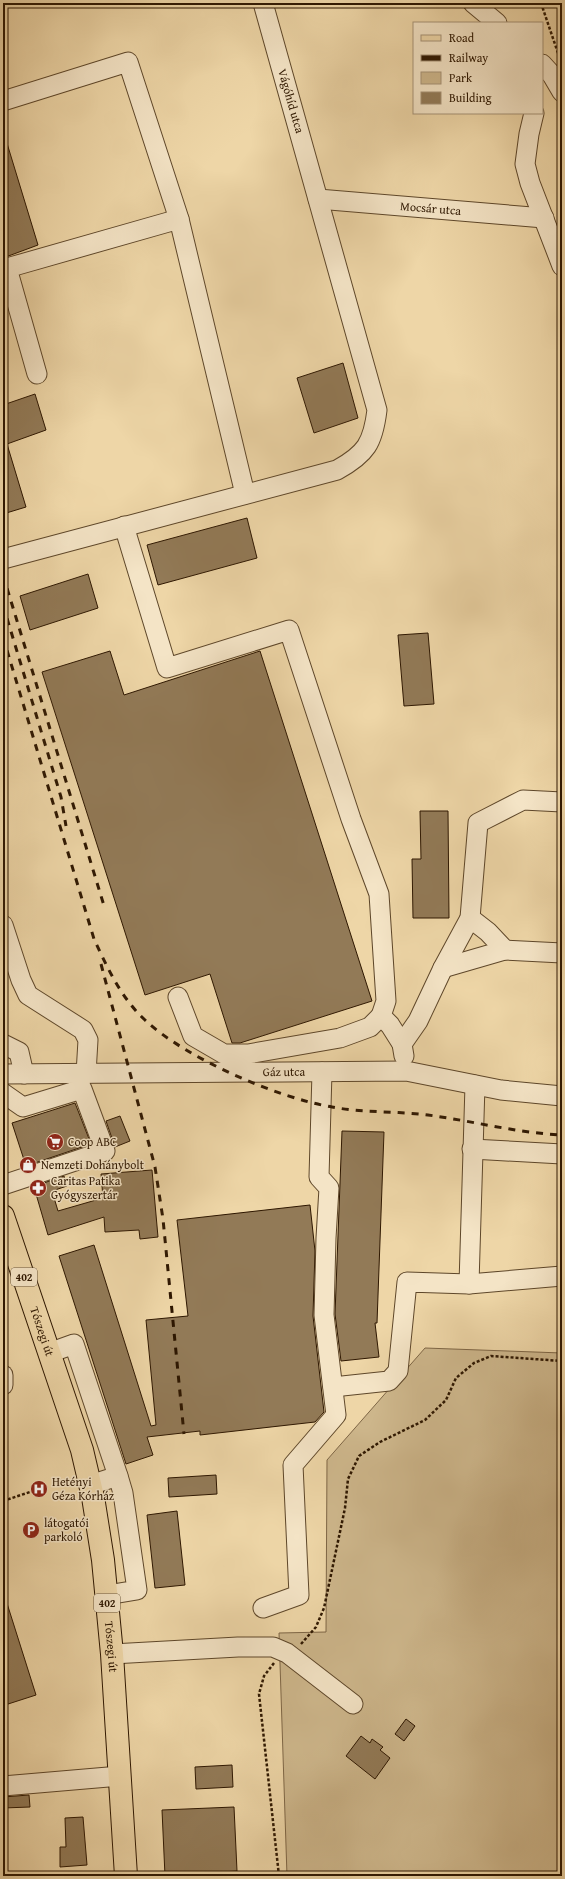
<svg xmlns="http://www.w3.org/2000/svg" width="565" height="1879" font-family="'Gentium Book Plus',serif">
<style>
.green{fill:#cdb68b;stroke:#7e6646}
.building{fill:#927a57;stroke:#2e1701}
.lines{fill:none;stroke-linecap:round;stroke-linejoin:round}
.minor-casing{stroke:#5e472a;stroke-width:21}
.major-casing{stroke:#2e1701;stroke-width:24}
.path{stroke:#2e1701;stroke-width:2.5;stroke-dasharray:3 2;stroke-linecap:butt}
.minor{stroke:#f4e4c6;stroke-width:19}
.major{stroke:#eed6a7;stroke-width:22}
.rail{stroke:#2e1701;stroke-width:3;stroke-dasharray:7 7;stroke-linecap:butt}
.labels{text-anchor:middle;stroke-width:3;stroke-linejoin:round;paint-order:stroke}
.shield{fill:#f4e4c6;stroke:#69543c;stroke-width:1}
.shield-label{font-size:11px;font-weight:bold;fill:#2e1701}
.street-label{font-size:12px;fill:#2e1701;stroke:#f4e4c6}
.poi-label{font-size:12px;fill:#2e1701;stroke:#f4e4c6;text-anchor:start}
</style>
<rect width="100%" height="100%" fill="#eed6a7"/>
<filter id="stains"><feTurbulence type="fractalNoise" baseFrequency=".005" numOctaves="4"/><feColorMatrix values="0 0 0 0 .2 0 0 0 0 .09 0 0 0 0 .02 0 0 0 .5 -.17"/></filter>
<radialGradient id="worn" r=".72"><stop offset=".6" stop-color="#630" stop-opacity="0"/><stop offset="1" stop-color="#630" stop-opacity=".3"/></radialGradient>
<!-- green -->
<polygon class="green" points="425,1348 562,1353 562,1876 287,1876 279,1633 326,1632 327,1460"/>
<!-- building -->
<g class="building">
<polygon points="3,140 6,140 38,245 3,258"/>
<polygon points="343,363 358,418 314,433 297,378"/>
<polygon points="35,394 46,430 7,444 26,507 3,514 3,405"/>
<polygon points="247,518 257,558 158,585 147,545"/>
<polygon points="88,574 98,608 30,630 20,596"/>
<polygon points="428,633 434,704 404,706 398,635"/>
<polygon points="110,651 124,695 260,651 372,1001 240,1043 232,1043 210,974 145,995 42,672"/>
<polygon points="420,811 448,811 449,918 413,918 412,859 421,859"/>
<polygon points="75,1103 91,1144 26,1166 12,1123"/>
<polygon points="120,1116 130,1141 115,1147 106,1121"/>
<polygon points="342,1131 384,1132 377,1323 375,1323 379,1357 341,1361 335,1314"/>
<polygon points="152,1170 158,1237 140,1239 139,1230 105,1232 104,1217 48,1235 36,1194 35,1194 32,1187 64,1176 67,1186 52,1191 58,1211 103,1198 101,1174"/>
<polygon points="310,1205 315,1251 313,1316 324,1412 315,1422 200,1435 200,1431 147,1437 153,1455 126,1464 59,1256 94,1245 151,1426 156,1425 146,1320 188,1316 177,1220"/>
<polygon points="216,1475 217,1494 169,1497 168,1478"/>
<polygon points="177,1511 185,1585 155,1588 147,1515"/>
<polygon points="3,1597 5,1597 36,1695 5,1705 3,1698"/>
<polygon points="406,1719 415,1726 404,1741 395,1734"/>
<polygon points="361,1736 370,1743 372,1739 383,1747 380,1750 390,1758 375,1779 346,1756"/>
<polygon points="232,1765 233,1787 196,1789 195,1767"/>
<polygon points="29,1795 30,1807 3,1808 3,1797"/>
<polygon points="234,1807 237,1871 187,1874 187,1876 165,1876 162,1810"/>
<polygon points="83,1817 87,1865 60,1867 60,1847 66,1847 65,1818"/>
</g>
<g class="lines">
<!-- minor casing -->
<g class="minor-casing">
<g id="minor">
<polyline points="473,3 497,23"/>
<polyline points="542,64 552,75 562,92"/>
<polyline points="3,101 128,62 179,219"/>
<polyline points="534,113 529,134 525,164 530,183 562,266"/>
<path id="s1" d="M318 199 544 218"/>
<polyline points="37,374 7,268 179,219 245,494"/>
<polyline points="124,526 167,668 289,630 351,819 379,894 386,1001 381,1016 390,1025 402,1044"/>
<path d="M3 559 337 470C366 454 373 443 377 410L263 3"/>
<polyline points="3,925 21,980 28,995 83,1030 88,1040 86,1074"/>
<polyline points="505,950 562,953"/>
<polyline points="443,968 505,950 488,932 470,918"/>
<polyline points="178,997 193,1036 224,1054 248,1054 340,1038 370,1027 381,1016"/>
<polyline points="3,1044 19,1052 24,1074"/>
<polyline points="404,1056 402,1044 418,1021 443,968 470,918 478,823 523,800 562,802"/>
<path id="s2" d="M3 1074 406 1071 501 1090 562 1096"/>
<polyline points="3,1093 23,1107 82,1089 105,1151 3,1185"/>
<polyline points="472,1149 562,1154"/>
<polyline points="469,1284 562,1276"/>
<polyline points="49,1353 74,1344 118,1476 90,1485"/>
<polyline points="3,1375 3,1385"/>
<polyline points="333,1387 389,1381 398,1371 407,1282 469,1284 475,1085"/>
<polyline points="107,1595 137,1590 123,1493 118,1476"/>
<polyline points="263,1608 299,1595 293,1465 336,1415 324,1315 326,1238 329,1188 319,1177 322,1072"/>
<polyline points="112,1654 238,1647 273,1647 287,1653 353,1704"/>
<polyline points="3,1786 120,1776"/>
</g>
</g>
<!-- major casing -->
<g class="major-casing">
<g id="major">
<path id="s3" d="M3 1216 82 1450 93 1497 103 1560 112 1654 126 1876"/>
</g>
</g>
<!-- path -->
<g class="path">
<polyline points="541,3 560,59"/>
<polyline points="3,1501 45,1487"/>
<polyline points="301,1644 316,1627 324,1608 345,1508 348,1479 359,1456 380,1442 425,1420 446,1400 456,1378 474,1363 491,1356 562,1361"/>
<polyline points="274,1663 264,1676 259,1694 279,1876"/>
</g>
<!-- minor -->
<use href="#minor" class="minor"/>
<!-- major -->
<use href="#major" class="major"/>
<!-- rail -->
<g class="rail">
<polyline points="3,575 105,909"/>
<polyline points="3,605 61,797 66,826"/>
<path d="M3 637 94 939C107 967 121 998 145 1020 185 1058 278 1098 332 1107 363 1113 396 1111 428 1115 473 1121 517 1133 562 1135"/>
<polyline points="101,964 155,1167 163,1219 184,1434"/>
</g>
</g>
<!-- icons -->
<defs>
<g id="supermarket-disc" transform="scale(0.9)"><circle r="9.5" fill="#8f2418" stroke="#f4e4c6"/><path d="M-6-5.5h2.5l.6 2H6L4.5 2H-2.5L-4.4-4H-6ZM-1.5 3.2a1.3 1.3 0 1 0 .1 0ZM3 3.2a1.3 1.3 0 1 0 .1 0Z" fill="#fff"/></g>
<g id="shop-disc" transform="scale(0.9)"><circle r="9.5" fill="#8f2418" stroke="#f4e4c6"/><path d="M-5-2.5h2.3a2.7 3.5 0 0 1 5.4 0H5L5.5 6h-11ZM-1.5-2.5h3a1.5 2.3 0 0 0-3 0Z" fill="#fff"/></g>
<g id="pharmacy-disc" transform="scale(0.9)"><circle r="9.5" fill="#8f2418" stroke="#f4e4c6"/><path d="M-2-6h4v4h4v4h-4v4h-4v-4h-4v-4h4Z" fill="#fff"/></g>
<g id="hospital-disc" transform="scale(0.9)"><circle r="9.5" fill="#8f2418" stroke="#f4e4c6"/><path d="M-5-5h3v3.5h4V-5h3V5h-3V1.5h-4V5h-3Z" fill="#fff"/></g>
<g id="parking-disc" transform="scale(0.9)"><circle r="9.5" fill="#8f2418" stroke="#f4e4c6"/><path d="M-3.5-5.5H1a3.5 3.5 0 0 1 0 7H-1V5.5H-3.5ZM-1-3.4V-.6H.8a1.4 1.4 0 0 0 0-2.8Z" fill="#fff"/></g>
</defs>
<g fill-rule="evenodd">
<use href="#supermarket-disc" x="55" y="1142"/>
<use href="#shop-disc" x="28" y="1165"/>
<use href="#pharmacy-disc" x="38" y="1188"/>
<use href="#hospital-disc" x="39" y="1489"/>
<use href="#parking-disc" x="31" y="1530"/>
</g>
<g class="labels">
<!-- shield labels -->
<g class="shield">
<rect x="11" y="1268" width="26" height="18" rx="3"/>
<rect x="94" y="1594" width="26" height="18" rx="3"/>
</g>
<g class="shield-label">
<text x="24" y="1281">402</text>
<text x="107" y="1607">402</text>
</g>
<!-- street labels -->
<g class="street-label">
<text transform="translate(291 101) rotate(74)" y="4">Vágóhíd utca</text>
<text dy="4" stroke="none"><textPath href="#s1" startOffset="113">Mocsár utca</textPath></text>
<text dy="4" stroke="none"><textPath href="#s2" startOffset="281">Gáz utca</textPath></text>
<text dy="4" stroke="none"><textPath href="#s3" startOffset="122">Tószegi út</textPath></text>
<text dy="4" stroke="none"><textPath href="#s3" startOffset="446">Tószegi út</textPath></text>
</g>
<!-- poi labels -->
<g class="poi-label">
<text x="68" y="1146">Coop ABC</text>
<text x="41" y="1169">Nemzeti Dohánybolt</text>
<text x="51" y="1185">Caritas Patika<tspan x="51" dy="14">Gyógyszertár</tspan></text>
<text x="52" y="1486">Hetényi<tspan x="52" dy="14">Géza Kórház</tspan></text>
<text x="44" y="1527">látogatói<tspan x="44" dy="14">parkoló</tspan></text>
</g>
</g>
<!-- margin -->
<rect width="565" height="1879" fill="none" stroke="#eed6a7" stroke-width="16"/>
<rect x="4" y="4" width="557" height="1871" fill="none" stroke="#2e1701" stroke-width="2"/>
<rect x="8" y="8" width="549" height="1863" fill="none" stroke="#2e1701"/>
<!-- legend -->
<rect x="413" y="22" width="130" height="92" fill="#f4e4c6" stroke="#a59277"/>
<rect x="421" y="35" width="20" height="6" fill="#eed6a7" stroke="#a59277"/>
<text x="449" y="42" font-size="12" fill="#2e1701">Road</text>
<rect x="421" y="55" width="20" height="6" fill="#2e1701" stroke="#a59277"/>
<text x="449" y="62" font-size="12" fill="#2e1701">Railway</text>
<rect x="421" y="72" width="20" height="12" fill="#cdb68b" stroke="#a59277"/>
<text x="449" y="82" font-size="12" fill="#2e1701">Park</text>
<rect x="421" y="92" width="20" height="12" fill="#927a57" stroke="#a59277"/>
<text x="449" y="102" font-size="12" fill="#2e1701">Building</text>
<rect width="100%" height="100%" filter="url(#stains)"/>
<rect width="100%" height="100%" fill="url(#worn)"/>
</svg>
